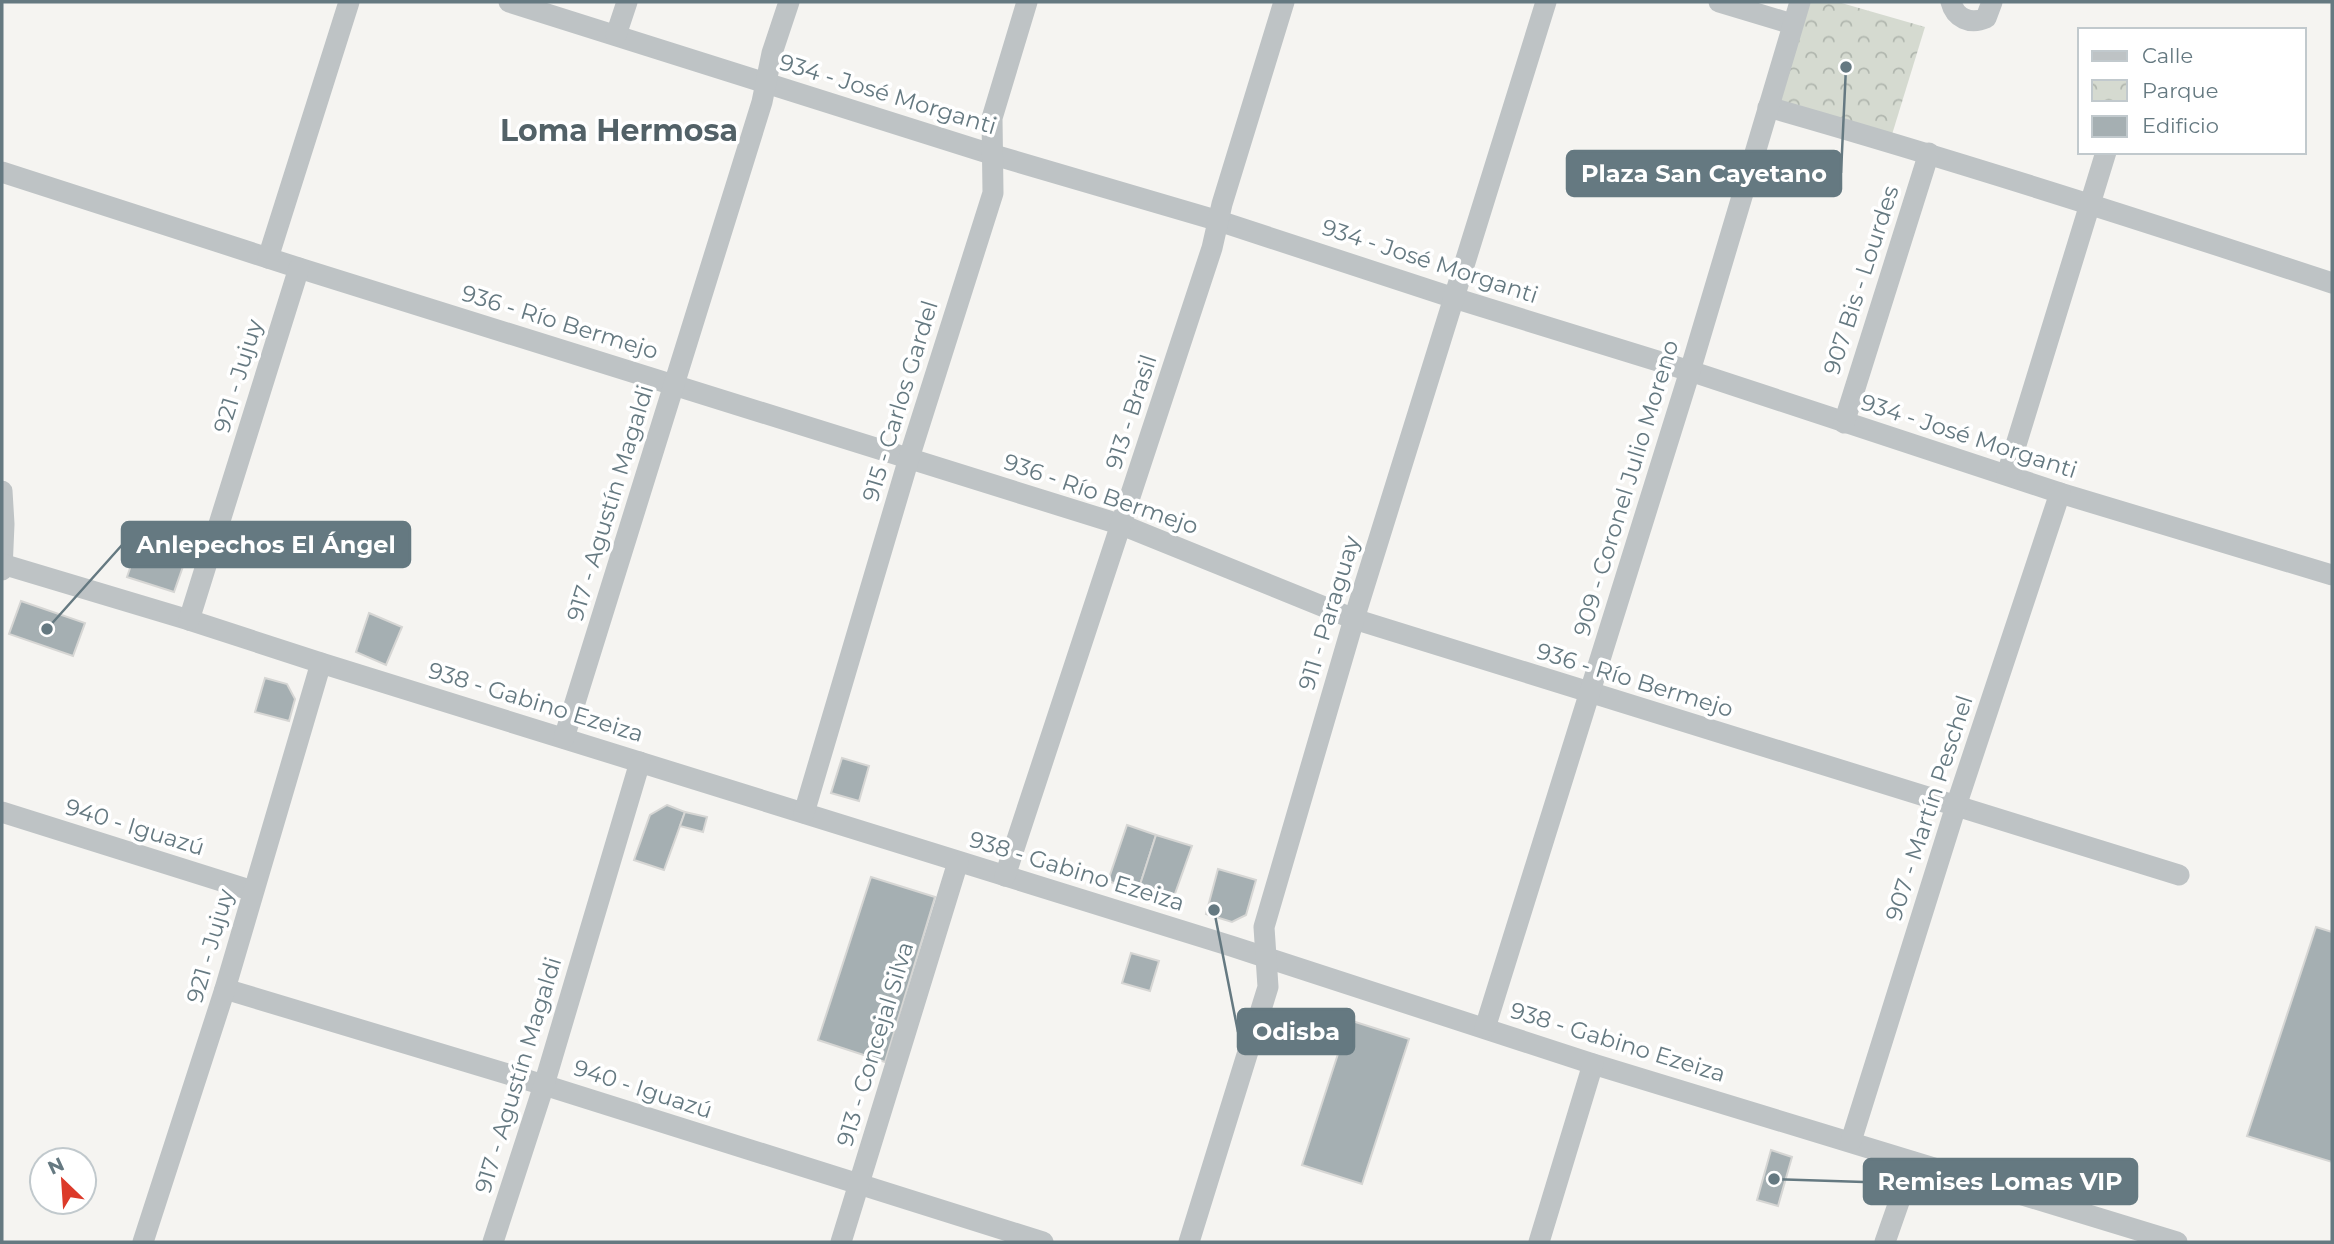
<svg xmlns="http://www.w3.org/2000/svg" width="2334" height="1244" font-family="Montserrat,sans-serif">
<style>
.park{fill:url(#park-crowns)}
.building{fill:#a5afb2;stroke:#d6d6d4;stroke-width:2}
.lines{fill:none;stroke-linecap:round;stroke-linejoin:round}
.minor{stroke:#bec3c5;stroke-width:21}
.labels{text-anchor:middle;stroke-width:7;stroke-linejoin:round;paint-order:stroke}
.street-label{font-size:23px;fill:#657981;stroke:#fff}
.district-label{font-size:30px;font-weight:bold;fill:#526167;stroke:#fff}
.leader{fill:none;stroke:#657981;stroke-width:2.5}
.callout-dot{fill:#657981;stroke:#fff;stroke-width:2.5}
.callout{fill:#657981;stroke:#657981;stroke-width:2.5}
.callout-label{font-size:24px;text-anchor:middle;font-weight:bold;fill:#fff}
</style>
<defs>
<pattern id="park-crowns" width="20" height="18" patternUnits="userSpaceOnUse" patternTransform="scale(1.75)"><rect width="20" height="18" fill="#d5dad0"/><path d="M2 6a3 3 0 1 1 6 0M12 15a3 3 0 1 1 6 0" fill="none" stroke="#b0b6ae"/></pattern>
</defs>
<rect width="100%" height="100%" fill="#f5f4f1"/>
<!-- park -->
<polygon class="park" points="1800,2 1838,2 1925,27 1890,141 1768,107"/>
<!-- building -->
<g class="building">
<polygon points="140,539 187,555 174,592 127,577"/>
<polygon points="21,601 85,623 73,656 9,634"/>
<polygon points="369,613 402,627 386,665 356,652"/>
<polygon points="265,678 287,684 295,699 289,721 255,712"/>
<polygon points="842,758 869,766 859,801 831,793"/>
<polygon points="667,805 685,812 664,870 634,860 650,815"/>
<polygon points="685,812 707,817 703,832 680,826"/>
<polygon points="1127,825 1156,835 1138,891 1108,881"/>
<polygon points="1156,835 1192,846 1172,902 1138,891"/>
<polygon points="1218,869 1256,880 1246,915 1232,922 1206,914"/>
<polygon points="871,877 935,897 885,1062 818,1040"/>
<polygon points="2316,927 2332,932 2332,1162 2247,1136"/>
<polygon points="1131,953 1159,961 1150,991 1122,983"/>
<polygon points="1349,1020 1409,1039 1362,1184 1302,1165"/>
<polygon points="1771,1150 1792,1157 1778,1206 1757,1200"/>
</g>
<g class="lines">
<!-- minor -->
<g class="minor">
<polyline points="509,2 994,155 1219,221 1454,298 1690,371 2060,493 2332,575"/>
<polyline points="1719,2 1792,24"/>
<path d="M1951 2C1955 18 1970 25 1986 18L1992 2"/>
<polyline points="616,35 627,2"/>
<path d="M1768 107C1958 161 2145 221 2332 283"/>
<polyline points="2,172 299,268 1122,525 1354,619 2179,875"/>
<polyline points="268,258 349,2"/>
<polyline points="1844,423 1929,153"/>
<polyline points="2007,474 2106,152"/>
<polyline points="2,491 4,524 2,570"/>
<polyline points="2,564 189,620 321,663 1231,946 1593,1064 2177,1242"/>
<polyline points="189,620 299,268"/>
<polyline points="564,738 762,102 772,53 789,2"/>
<polyline points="2,812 253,891"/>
<polyline points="804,813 909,458 993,193 992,118 1027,2"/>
<polyline points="1005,876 1212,248 1222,204 1284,2"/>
<polyline points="225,989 544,1085 1043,1242"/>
<polyline points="1485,1028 1690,371 1800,2"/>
<polyline points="1851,1141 1956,806 2060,493"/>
<polyline points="143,1242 225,989 321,663"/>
<polyline points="493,1242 544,1085 640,762"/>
<polyline points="841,1242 958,862"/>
<polyline points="1189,1242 1268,987 1264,927 1354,619 1546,2"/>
<polyline points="1539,1242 1593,1064"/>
<polyline points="1885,1242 1913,1162"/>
</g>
</g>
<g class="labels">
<!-- street labels -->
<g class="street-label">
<text transform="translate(888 94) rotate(17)" y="8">934 - José Morganti</text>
<text transform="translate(1430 261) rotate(18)" y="8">934 - José Morganti</text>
<text transform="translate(1861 280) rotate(-72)" y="8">907 Bis - Lourdes</text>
<text transform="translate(560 322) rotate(17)" y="8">936 - Río Bermejo</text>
<text transform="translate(238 376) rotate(-73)" y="8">921 - Jujuy</text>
<text transform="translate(900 401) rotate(-73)" y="8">915 - Carlos Gardel</text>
<text transform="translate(1131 412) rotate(-72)" y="8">913 - Brasil</text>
<text transform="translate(1969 436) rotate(18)" y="8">934 - José Morganti</text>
<text transform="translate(1626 488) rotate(-73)" y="8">909 - Coronel Julio Moreno</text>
<text transform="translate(1101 494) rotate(19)" y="8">936 - Río Bermejo</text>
<text transform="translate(610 503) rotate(-73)" y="8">917 - Agustín Magaldi</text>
<text transform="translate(1329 613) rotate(-73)" y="8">911 - Paraguay</text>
<text transform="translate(1635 680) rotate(17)" y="8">936 - Río Bermejo</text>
<text transform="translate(536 702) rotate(17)" y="8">938 - Gabino Ezeiza</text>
<text transform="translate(1929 808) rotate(-72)" y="8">907 - Martín Peschel</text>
<text transform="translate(135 827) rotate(17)" y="8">940 - Iguazú</text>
<text transform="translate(1077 871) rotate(17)" y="8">938 - Gabino Ezeiza</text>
<text transform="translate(210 946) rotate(-74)" y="8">921 - Jujuy</text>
<text transform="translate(1618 1042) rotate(17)" y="8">938 - Gabino Ezeiza</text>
<text transform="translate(875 1044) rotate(-73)" y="8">913 - Concejal Silva</text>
<text transform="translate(518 1075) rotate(-73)" y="8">917 - Agustín Magaldi</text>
<text transform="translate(643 1089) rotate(18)" y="8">940 - Iguazú</text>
</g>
<!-- district labels -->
<g class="district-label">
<text x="619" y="141">Loma Hermosa</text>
</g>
</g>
<!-- callouts -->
<path class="leader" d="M1846 67L1841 173M47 629L122 545M1214 910L1238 1032M1774 1179L1864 1182"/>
<g class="callout-dot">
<circle cx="1846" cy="67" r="7"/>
<circle cx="47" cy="629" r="7"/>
<circle cx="1214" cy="910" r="7"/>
<circle cx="1774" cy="1179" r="7"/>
</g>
<g class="callout">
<rect x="1567" y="151" width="274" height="45" rx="7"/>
<rect x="122" y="522" width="288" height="45" rx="7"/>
<rect x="1238" y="1009" width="116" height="45" rx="7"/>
<rect x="1864" y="1159" width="273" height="45" rx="7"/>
</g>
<g class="callout-label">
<text x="1704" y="182">Plaza San Cayetano</text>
<text x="266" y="553">Anlepechos El Ángel</text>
<text x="1296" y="1040">Odisba</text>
<text x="2000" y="1190">Remises Lomas VIP</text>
</g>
<!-- border -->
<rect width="2334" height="1244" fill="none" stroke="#657981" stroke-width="7"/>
<!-- legend -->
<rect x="2078" y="28" width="228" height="126" fill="#ffffff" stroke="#c1c9cd" stroke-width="2"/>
<rect x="2092" y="51" width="35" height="10" fill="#bec3c5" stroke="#c1c9cd" stroke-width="2"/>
<text x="2142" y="63" font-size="21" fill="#657981">Calle</text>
<rect x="2092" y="80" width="35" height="21" fill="url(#park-crowns)" stroke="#c1c9cd" stroke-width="2"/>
<text x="2142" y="98" font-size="21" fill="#657981">Parque</text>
<rect x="2092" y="116" width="35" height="21" fill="#a5afb2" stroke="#c1c9cd" stroke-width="2"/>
<text x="2142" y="133" font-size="21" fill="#657981">Edificio</text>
<!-- north arrow -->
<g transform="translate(63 1181) rotate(335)"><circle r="33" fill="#ffffff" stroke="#c1c9cd" stroke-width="2"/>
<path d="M0-5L12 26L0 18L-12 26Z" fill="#dc3a2a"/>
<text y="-10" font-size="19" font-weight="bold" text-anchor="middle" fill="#657981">N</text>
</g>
</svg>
